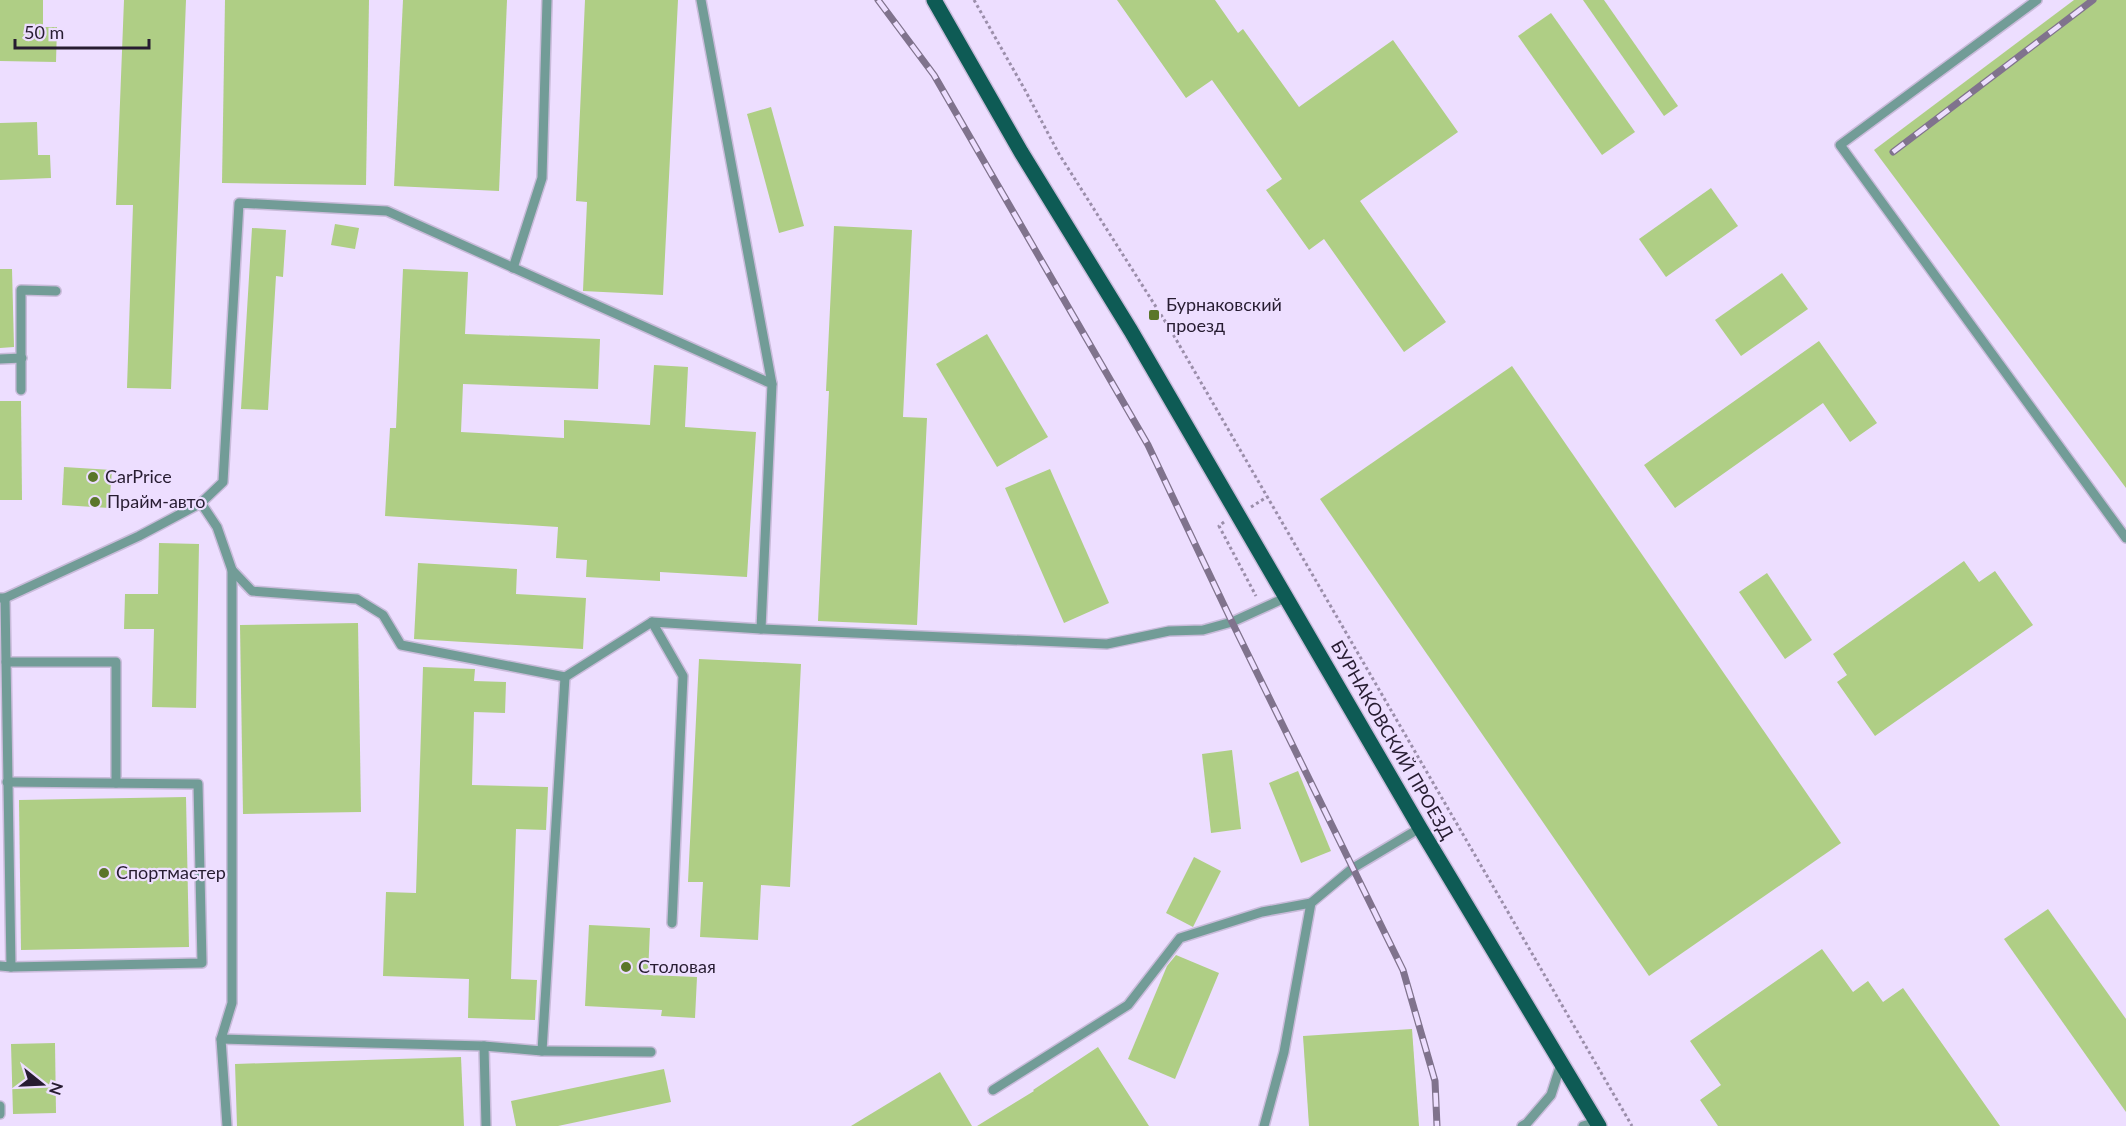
<svg xmlns="http://www.w3.org/2000/svg" width="2126" height="1126" font-family="Lato,sans-serif">
<style>
.building{fill:#afce85}
.lines{fill:none;stroke-linecap:round;stroke-linejoin:round}
.lane-casing{stroke:#c9bbda;stroke-width:12}
.primary-casing{stroke:#c9bbda;stroke-width:18}
.path{stroke:#9b8eaa;stroke-width:3;stroke-dasharray:3 3;stroke-linecap:butt}
.lane{stroke:#729c97;stroke-width:9}
.primary{stroke:#0e5b55;stroke-width:15}
.rail-casing{stroke:#80738d;stroke-width:7}
.rail{stroke:#eddeff;stroke-width:4.5;stroke-dasharray:14;stroke-linecap:butt}
.poi-dot{fill:#5a762a;stroke:#eddeff;stroke-width:2}
.labels{text-anchor:middle;stroke-width:4.5;stroke-linejoin:round;paint-order:stroke}
.poi-label{font-size:18px;fill:#271c31;stroke:#eddeff;text-anchor:start}
.street-label{font-size:18px;fill:#271c31;stroke:#eddeff}
</style>
<rect width="100%" height="100%" fill="#eddeff"/>
<!-- building -->
<g class="building">
<polygon points="0,0 43,0 43,27 57,27 56,62 0,61"/>
<polygon points="124,0 186,0 171,389 127,388 133,205 116,205"/>
<polygon points="225,0 369,0 366,185 222,183"/>
<polygon points="403,0 507,0 499,191 394,186"/>
<polygon points="585,0 678,0 663,295 583,291 587,202 576,201"/>
<polygon points="1117,0 1215,0 1238,33 1243,29 1299,107 1393,40 1458,132 1360,201 1446,322 1404,352 1324,239 1309,250 1266,190 1282,179 1212,80 1186,98"/>
<polygon points="1583,0 1604,0 1678,106 1664,116"/>
<polygon points="2074,0 2126,0 2126,488 1874,150"/>
<polygon points="1551,13 1635,132 1602,155 1518,36"/>
<polygon points="771,107 804,226 779,233 747,114"/>
<polygon points="37,122 38,155 50,155 51,178 0,180 0,123"/>
<polygon points="1711,188 1738,226 1666,277 1639,239"/>
<polygon points="335,224 359,228 355,249 331,245"/>
<polygon points="834,226 912,230 903,417 927,418 917,625 818,621 829,391 826,391"/>
<polygon points="252,228 286,230 283,277 276,276 268,410 241,409"/>
<polygon points="0,269 12,269 14,347 0,348"/>
<polygon points="403,269 468,272 465,334 600,339 598,389 463,384 461,432 564,438 564,420 650,425 654,365 688,367 685,427 756,432 747,577 660,572 660,581 586,577 587,560 556,558 558,527 385,516 390,428 396,428"/>
<polygon points="1782,273 1808,309 1741,356 1715,320"/>
<polygon points="987,334 1048,437 997,467 936,364"/>
<polygon points="1819,341 1877,423 1850,442 1823,403 1675,508 1644,465"/>
<polygon points="1512,366 1841,843 1649,976 1320,499"/>
<polygon points="0,401 21,401 22,500 0,500"/>
<polygon points="64,467 112,470 109,508 62,505"/>
<polygon points="1050,469 1109,603 1064,623 1005,488"/>
<polygon points="159,543 199,544 196,708 152,707 154,629 124,629 125,594 158,594"/>
<polygon points="1964,561 1979,582 1995,571 2033,625 1875,736 1837,682 1847,675 1833,654"/>
<polygon points="418,563 517,569 516,594 586,598 583,649 414,639"/>
<polygon points="1767,573 1812,640 1785,659 1739,592"/>
<polygon points="358,623 361,812 243,814 240,625"/>
<polygon points="699,659 801,664 790,887 761,885 758,940 700,937 703,882 688,882"/>
<polygon points="423,667 475,669 474,681 506,682 505,713 474,712 472,785 548,787 546,830 516,829 511,979 537,980 535,1020 468,1018 469,979 383,976 386,892 416,893"/>
<polygon points="1232,750 1241,829 1211,833 1202,754"/>
<polygon points="1298,771 1331,851 1301,863 1269,783"/>
<polygon points="186,797 189,947 21,950 19,800"/>
<polygon points="1194,857 1221,871 1193,927 1166,913"/>
<polygon points="2048,909 2126,1019 2126,1112 2004,939"/>
<polygon points="589,925 650,928 648,975 697,977 695,1018 661,1016 662,1010 585,1006"/>
<polygon points="1822,949 1853,992 1868,981 1883,1002 1903,988 2000,1126 1718,1126 1700,1100 1721,1085 1690,1041"/>
<polygon points="1176,955 1219,973 1175,1079 1128,1059 1167,966"/>
<polygon points="1412,1029 1419,1126 1309,1126 1303,1036"/>
<polygon points="55,1043 56,1113 13,1114 11,1044"/>
<polygon points="1098,1047 1149,1126 977,1126 1034,1091 1033,1090"/>
<polygon points="461,1057 464,1126 237,1126 235,1064"/>
<polygon points="664,1069 671,1102 558,1126 516,1126 511,1101"/>
<polygon points="940,1072 972,1126 851,1126"/>
</g>
<g class="lines">
<!-- lane casing -->
<g class="lane-casing">
<g id="lane">
<polyline points="701,0 772,384"/>
<polyline points="2037,0 1840,145 2126,538"/>
<polyline points="513,268 542,178 547,0"/>
<polyline points="0,359 22,358"/>
<polyline points="21,390 21,290 56,291"/>
<polyline points="0,598 5,598 139,536 201,503 223,482 239,203 387,211 772,384 761,629 652,622 565,677 401,645 383,615 357,599 252,591 232,570 217,527 201,503"/>
<polyline points="652,622 683,676 672,923"/>
<polyline points="761,629 1107,644 1169,631 1203,630 1232,622 1287,597"/>
<polyline points="6,662 116,662 116,783"/>
<polyline points="7,782 198,784 202,963 11,967"/>
<polyline points="0,966 11,967 5,598"/>
<polyline points="221,1039 484,1046 542,1051 565,677"/>
<polyline points="484,1046 486,1126"/>
<polyline points="542,1051 651,1052"/>
<polyline points="993,1090 1128,1005 1180,938 1262,912 1311,903"/>
<polyline points="0,1106 0,1114"/>
<polyline points="227,1126 221,1039 232,1003 232,570"/>
<polyline points="1264,1126 1284,1052 1311,903 1353,868 1420,828"/>
<polyline points="1522,1126 1527,1123 1551,1095 1561,1064"/>
<polyline points="1583,1126 1596,1122"/>
</g>
</g>
<!-- primary casing -->
<g class="primary-casing">
<polyline id="primary" points="934,0 1021,152 1131,331 1420,828 1599,1126"/>
</g>
<!-- path -->
<g class="path">
<polyline points="974,0 1025,90 1059,154 1170,329 1632,1126"/>
<polyline points="1251,507 1267,497"/>
<polyline points="1224,522 1219,526 1256,596"/>
</g>
<!-- lane -->
<use href="#lane" class="lane"/>
<!-- primary -->
<use href="#primary" class="primary"/>
<!-- rail casing -->
<g class="rail-casing">
<g id="rail">
<polyline points="878,0 934,75 1148,445 1232,622 1403,970 1435,1081 1437,1126"/>
<polyline points="1893,152 2093,0"/>
</g>
</g>
<!-- rail -->
<use href="#rail" class="rail"/>
</g>
<!-- markers -->
<g class="poi-dot">
<rect x="1148" y="309" width="12" height="12" rx="3"/>
<circle cx="93" cy="477" r="6"/>
<circle cx="95" cy="502" r="6"/>
<circle cx="104" cy="873" r="6"/>
<circle cx="626" cy="967" r="6"/>
</g>
<g class="labels">
<!-- poi labels -->
<g class="poi-label">
<text x="1166" y="311">Бурнаковский<tspan x="1166" dy="21">проезд</tspan></text>
<text x="105" y="483">CarPrice</text>
<text x="107" y="508">Прайм-авто</text>
<text x="116" y="879">Спортмастер</text>
<text x="638" y="973">Столовая</text>
</g>
<!-- street labels -->
<g class="street-label">
<text transform="translate(1392 740) rotate(60)" y="6">БУРНАКОВСКИЙ ПРОЕЗД</text>
</g>
</g>
<!-- north arrow -->
<g transform="translate(42 1084) rotate(108)" stroke="#eddeff" stroke-width="4.5" paint-order="stroke">
<path d="M0-4.5L10 22L0 15L-10 22Z" fill="#271c31"/>
<text y="-9" font-size="16" font-weight="bold" text-anchor="middle" fill="#271c31">N</text>
</g>
<!-- scale -->
<path d="M15 39v9h134v-9" fill="none" stroke="#271c31" stroke-width="3"/>
<text x="24" y="39" font-size="18" fill="#271c31" stroke="#eddeff" stroke-width="4.5" paint-order="stroke">50 m</text>
</svg>
